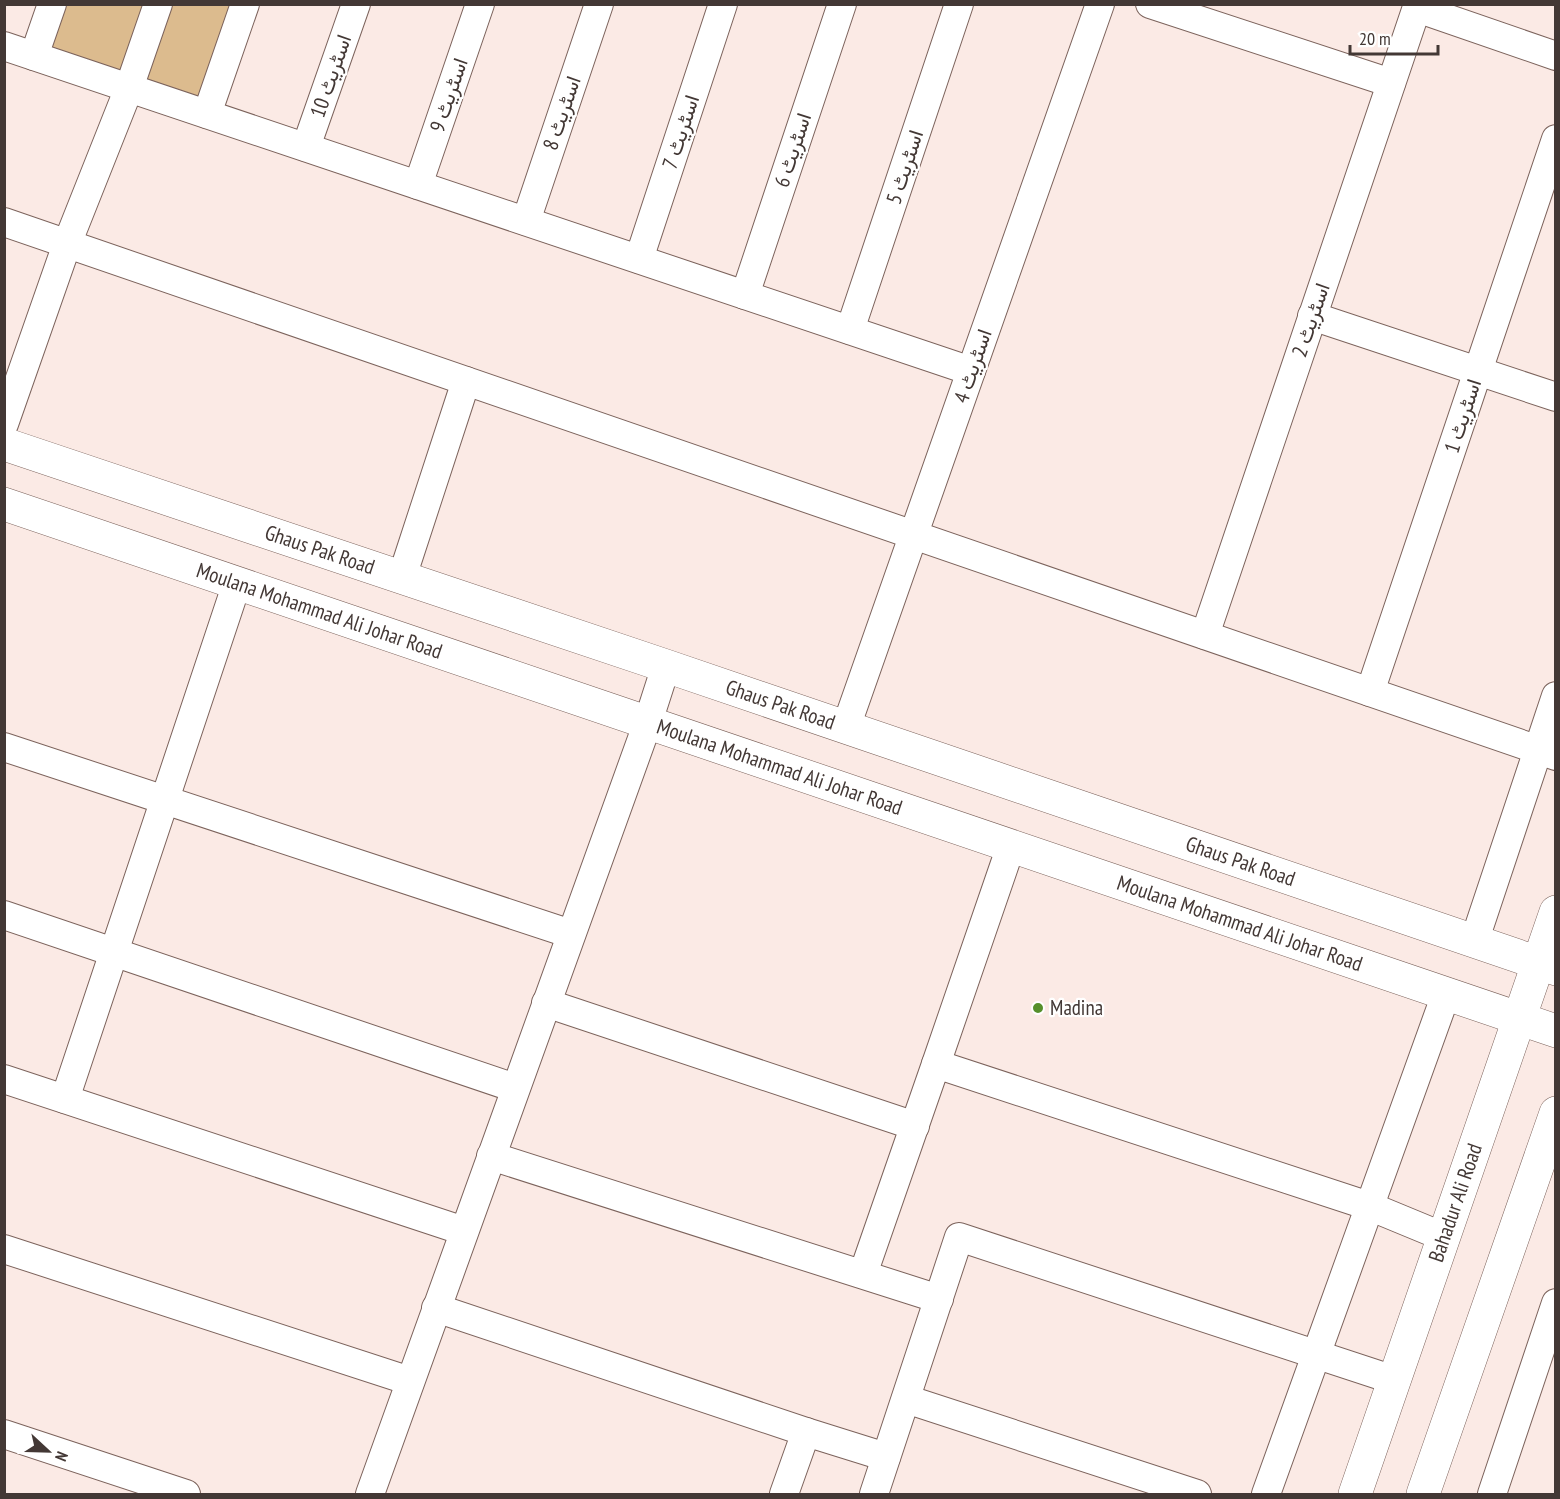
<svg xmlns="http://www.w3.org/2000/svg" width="1560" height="1499" font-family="'PT Sans Narrow',Vazirmatn,sans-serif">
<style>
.green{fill:#dcbb8e}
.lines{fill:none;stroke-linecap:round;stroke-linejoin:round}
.minor-casing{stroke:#7c635c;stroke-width:30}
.major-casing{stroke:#7c635c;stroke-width:34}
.minor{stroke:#fff;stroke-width:28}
.major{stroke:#fff;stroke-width:33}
.poi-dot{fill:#568f2b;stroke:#fff;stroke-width:2}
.labels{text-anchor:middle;stroke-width:4.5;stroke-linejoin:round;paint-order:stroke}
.street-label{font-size:21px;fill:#433835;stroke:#fff}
.poi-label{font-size:21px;fill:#433835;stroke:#fff;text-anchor:start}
</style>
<rect width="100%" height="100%" fill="#fbeae5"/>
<!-- green -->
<polygon class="green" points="52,5 245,5 207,114 34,56"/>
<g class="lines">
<!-- minor casing -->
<g class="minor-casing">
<g id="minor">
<polyline points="1150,4 1391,83"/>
<polyline points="1417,8 1556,56"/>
<polyline points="4,46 971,371"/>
<polyline points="34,56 52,4"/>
<polyline points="207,114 245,4"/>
<polyline points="306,147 356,4"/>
<polyline points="418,185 480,4"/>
<polyline points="526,221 599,4"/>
<polyline points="4,222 1556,756"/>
<polyline points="639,259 723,4"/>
<polyline points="745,295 842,4"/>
<polyline points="1312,316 1556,397"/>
<polyline points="850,330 959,4"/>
<polyline points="4,424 67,244 129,88 158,4"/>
<polyline points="402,577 466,381"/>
<polyline points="1205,635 1418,4"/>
<polyline points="1370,692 1556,139"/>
<polyline points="846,727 1100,4"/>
<polyline points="4,747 571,934"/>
<polyline points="4,915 515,1088"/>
<polyline points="1474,942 1556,696"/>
<polyline points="546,1003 915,1126"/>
<polyline points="936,1064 1011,846"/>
<polyline points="4,1079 464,1231"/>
<polyline points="65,1099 237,583"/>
<polyline points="491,1156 939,1299"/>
<polyline points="4,1249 410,1381"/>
<polyline points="863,1274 936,1064 1369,1206 1444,1237"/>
<polyline points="436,1308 806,1432 886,1457"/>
<polyline points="906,1399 1197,1494"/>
<polyline points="4,1434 186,1494"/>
<polyline points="370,1494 648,722 666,666"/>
<polyline points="784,1494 806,1432"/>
<polyline points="874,1494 959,1237 1394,1380"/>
<path d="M1266 1494C1327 1328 1385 1160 1446 994"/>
<polyline points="1492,1494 1556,1303"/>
</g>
</g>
<!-- major casing -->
<g class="major-casing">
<g id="major">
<path id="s1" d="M4 444 666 666 1556 969"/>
<path id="s2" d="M4 504 1556 1031"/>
<path id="s3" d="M1355 1494 1556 912"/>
<polyline points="1423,1494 1556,1113"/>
</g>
</g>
<!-- minor -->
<use href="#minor" class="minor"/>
<!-- major -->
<use href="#major" class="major"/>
</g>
<!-- markers -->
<circle class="poi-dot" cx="1038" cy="1008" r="6"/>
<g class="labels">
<!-- street labels -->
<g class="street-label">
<text transform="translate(331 76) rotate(-71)" y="7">اسٹریٹ 10</text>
<text transform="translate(449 95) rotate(-71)" y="7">اسٹریٹ 9</text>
<text transform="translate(562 113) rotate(-71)" y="7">اسٹریٹ 8</text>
<text transform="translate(681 132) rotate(-72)" y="7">اسٹریٹ 7</text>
<text transform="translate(793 150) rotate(-72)" y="7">اسٹریٹ 6</text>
<text transform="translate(905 167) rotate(-72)" y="7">اسٹریٹ 5</text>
<text transform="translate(1311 320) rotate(-71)" y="7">اسٹریٹ 2</text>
<text transform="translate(973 366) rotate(-71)" y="7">اسٹریٹ 4</text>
<text transform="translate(1463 416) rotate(-72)" y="7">اسٹریٹ 1</text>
<text dy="7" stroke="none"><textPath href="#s1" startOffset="333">Ghaus Pak Road</textPath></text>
<text dy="7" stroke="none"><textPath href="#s2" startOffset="333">Moulana Mohammad Ali Johar Road</textPath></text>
<text dy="7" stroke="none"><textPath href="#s1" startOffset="819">Ghaus Pak Road</textPath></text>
<text dy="7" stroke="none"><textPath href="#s2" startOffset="819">Moulana Mohammad Ali Johar Road</textPath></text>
<text dy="7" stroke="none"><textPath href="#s1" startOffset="1305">Ghaus Pak Road</textPath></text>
<text dy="7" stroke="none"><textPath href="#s2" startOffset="1305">Moulana Mohammad Ali Johar Road</textPath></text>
<text dy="7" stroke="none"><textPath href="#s3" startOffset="308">Bahadur Ali Road</textPath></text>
</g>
<!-- poi labels -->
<g class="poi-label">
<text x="1050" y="1015">Madina</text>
</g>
</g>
<!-- border -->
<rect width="1560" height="1499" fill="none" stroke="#433835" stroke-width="12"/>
<!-- north arrow -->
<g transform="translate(48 1451) rotate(112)" stroke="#ffffff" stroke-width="4.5" paint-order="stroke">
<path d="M0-4.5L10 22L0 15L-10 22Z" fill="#433835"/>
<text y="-9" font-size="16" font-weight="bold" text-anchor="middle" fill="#433835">N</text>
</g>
<!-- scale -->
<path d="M1350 45v9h88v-9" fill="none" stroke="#433835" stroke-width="3"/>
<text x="1359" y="45" font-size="18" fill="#433835" stroke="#ffffff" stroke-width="4.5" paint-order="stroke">20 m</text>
</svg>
